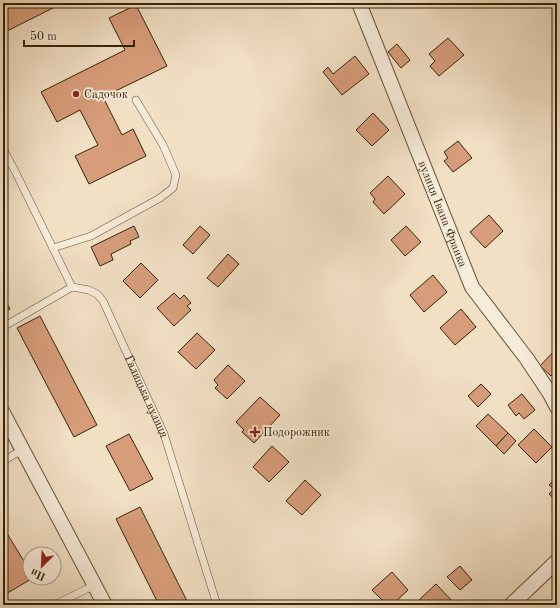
<svg xmlns="http://www.w3.org/2000/svg" width="560" height="608" font-family="'Old Standard TT',serif">
<style>
.building{fill:#d79d7a;stroke:#362408}
.lines{fill:none;stroke-linecap:round;stroke-linejoin:round}
.service-casing{stroke:#655337;stroke-width:8}
.minor-casing{stroke:#655337;stroke-width:16}
.service{stroke:#f7ebd9;stroke-width:7}
.minor{stroke:#f7ebd9;stroke-width:14}
.poi-dot{fill:#8f2418;stroke:#f7ebd9;stroke-width:1.5}
.labels{text-anchor:middle;stroke-width:3.5;stroke-linejoin:round;paint-order:stroke}
.poi-label{font-size:12px;fill:#362408;stroke:#f7ebd9;text-anchor:start}
.street-label{font-size:12px;fill:#362408;stroke:#f7ebd9}
</style>
<rect width="100%" height="100%" fill="#f2e0c5"/>
<filter id="stains"><feTurbulence type="fractalNoise" baseFrequency=".005" numOctaves="4"/><feColorMatrix values="0 0 0 0 .2 0 0 0 0 .09 0 0 0 0 .02 0 0 0 .5 -.17"/></filter>
<radialGradient id="worn" r=".72"><stop offset=".6" stop-color="#630" stop-opacity="0"/><stop offset="1" stop-color="#630" stop-opacity=".3"/></radialGradient>
<!-- building -->
<g class="building">
<polygon points="3,3 63,3 3,33"/>
<polygon points="136,5 167,66 103,97 122,135 133,129 146,156 89,184 75,156 98,145 80,110 57,122 41,92 125,50 109,18"/>
<polygon points="448,38 464,55 439,76 430,66 435,61 429,54"/>
<polygon points="397,44 410,60 401,68 388,52"/>
<polygon points="355,56 369,74 342,95 323,72 328,67 333,74"/>
<polygon points="373,113 389,130 372,146 356,130"/>
<polygon points="458,141 472,158 453,172 444,161 448,158 444,152"/>
<polygon points="388,176 405,194 384,214 373,202 375,199 370,193"/>
<polygon points="489,215 503,231 485,248 470,232"/>
<polygon points="134,226 139,237 130,241 131,244 111,254 113,260 100,266 91,247"/>
<polygon points="200,226 210,235 193,254 183,245"/>
<polygon points="406,226 421,242 405,256 391,240"/>
<polygon points="228,254 239,264 218,287 207,278"/>
<polygon points="141,263 158,280 140,298 123,281"/>
<polygon points="433,275 447,292 424,312 410,295"/>
<polygon points="174,293 180,299 184,295 191,303 187,306 191,310 174,326 157,308"/>
<polygon points="3,296 10,309 3,313"/>
<polygon points="461,309 476,327 455,345 440,328"/>
<polygon points="40,316 97,425 74,437 17,328"/>
<polygon points="197,333 215,350 196,369 178,352"/>
<polygon points="557,348 557,370 551,376 540,366"/>
<polygon points="228,365 245,381 227,399 215,388 218,385 214,380"/>
<polygon points="481,384 491,394 478,407 468,396"/>
<polygon points="522,394 535,410 524,419 519,413 516,416 508,405"/>
<polygon points="260,397 280,415 254,443 242,432 244,430 236,422"/>
<polygon points="488,414 508,433 496,446 476,426"/>
<polygon points="534,429 552,447 536,463 518,445"/>
<polygon points="508,433 516,441 504,454 496,446"/>
<polygon points="129,434 153,479 130,491 106,446"/>
<polygon points="272,446 289,462 269,482 253,467"/>
<polygon points="557,477 557,501 549,494 554,489 549,485"/>
<polygon points="305,480 321,495 302,515 286,501"/>
<polygon points="140,507 189,605 159,605 116,519"/>
<polygon points="3,527 30,571 30,578 33,578 4,595 3,593"/>
<polygon points="460,566 472,580 460,590 447,577"/>
<polygon points="392,572 408,590 392,605 387,605 372,590"/>
<polygon points="436,584 456,605 422,605 418,601"/>
</g>
<g class="lines">
<!-- service casing -->
<g class="service-casing">
<g id="service">
<polyline points="3,149 15,171 72,287"/>
<polyline points="53,248 91,236 160,198 173,188 176,175 163,145 136,100"/>
<path id="s1" d="M3 327 72 287 89 290 97 294 103 301 164 434 217 605"/>
<polyline points="3,461 22,450"/>
<polyline points="54,605 95,585"/>
</g>
</g>
<!-- minor casing -->
<g class="minor-casing">
<g id="minor">
<path id="s2" d="M359 3 472 287 527 359 549 392 557 407"/>
<polyline points="3,413 105,605"/>
<polyline points="511,605 557,561"/>
</g>
</g>
<!-- service -->
<use href="#service" class="service"/>
<!-- minor -->
<use href="#minor" class="minor"/>
</g>
<!-- markers -->
<g class="poi-dot">
<circle cx="76" cy="94" r="4"/>
<path d="M253 426h4v4h4v4h-4v4h-4v-4h-4v-4h4z"/>
</g>
<g class="labels">
<!-- poi labels -->
<g class="poi-label">
<text x="84" y="98">Садочок</text>
<text x="263" y="436">Подорожник</text>
</g>
<!-- street labels -->
<g class="street-label">
<text dy="4" stroke="none"><textPath href="#s2" startOffset="227">вулиця Івана Франка</textPath></text>
<text dy="4" stroke="none"><textPath href="#s1" startOffset="220">Галицька вулиця</textPath></text>
</g>
</g>
<!-- margin -->
<rect width="560" height="608" fill="none" stroke="#f2e0c5" stroke-width="16"/>
<rect x="4" y="4" width="552" height="600" fill="none" stroke="#362408" stroke-width="2"/>
<rect x="8" y="8" width="544" height="592" fill="none" stroke="#362408"/>
<!-- north arrow -->
<g transform="translate(42 566) rotate(204)"><circle r="19" fill="#f7ebd9" stroke="#aa9b85"/>
<path d="M0-3L7 15L0 10L-7 15Z" fill="#8f2418"/>
<text y="-6" font-size="11" font-weight="bold" text-anchor="middle" fill="#362408">Пн</text>
</g>
<!-- scale -->
<path d="M24 40v6h110v-6" fill="none" stroke="#362408" stroke-width="2"/>
<text x="30" y="40" font-size="12" fill="#362408" stroke="#f7ebd9" stroke-width="3" paint-order="stroke">50 m</text>
<rect width="100%" height="100%" filter="url(#stains)"/>
<rect width="100%" height="100%" fill="url(#worn)"/>
</svg>
